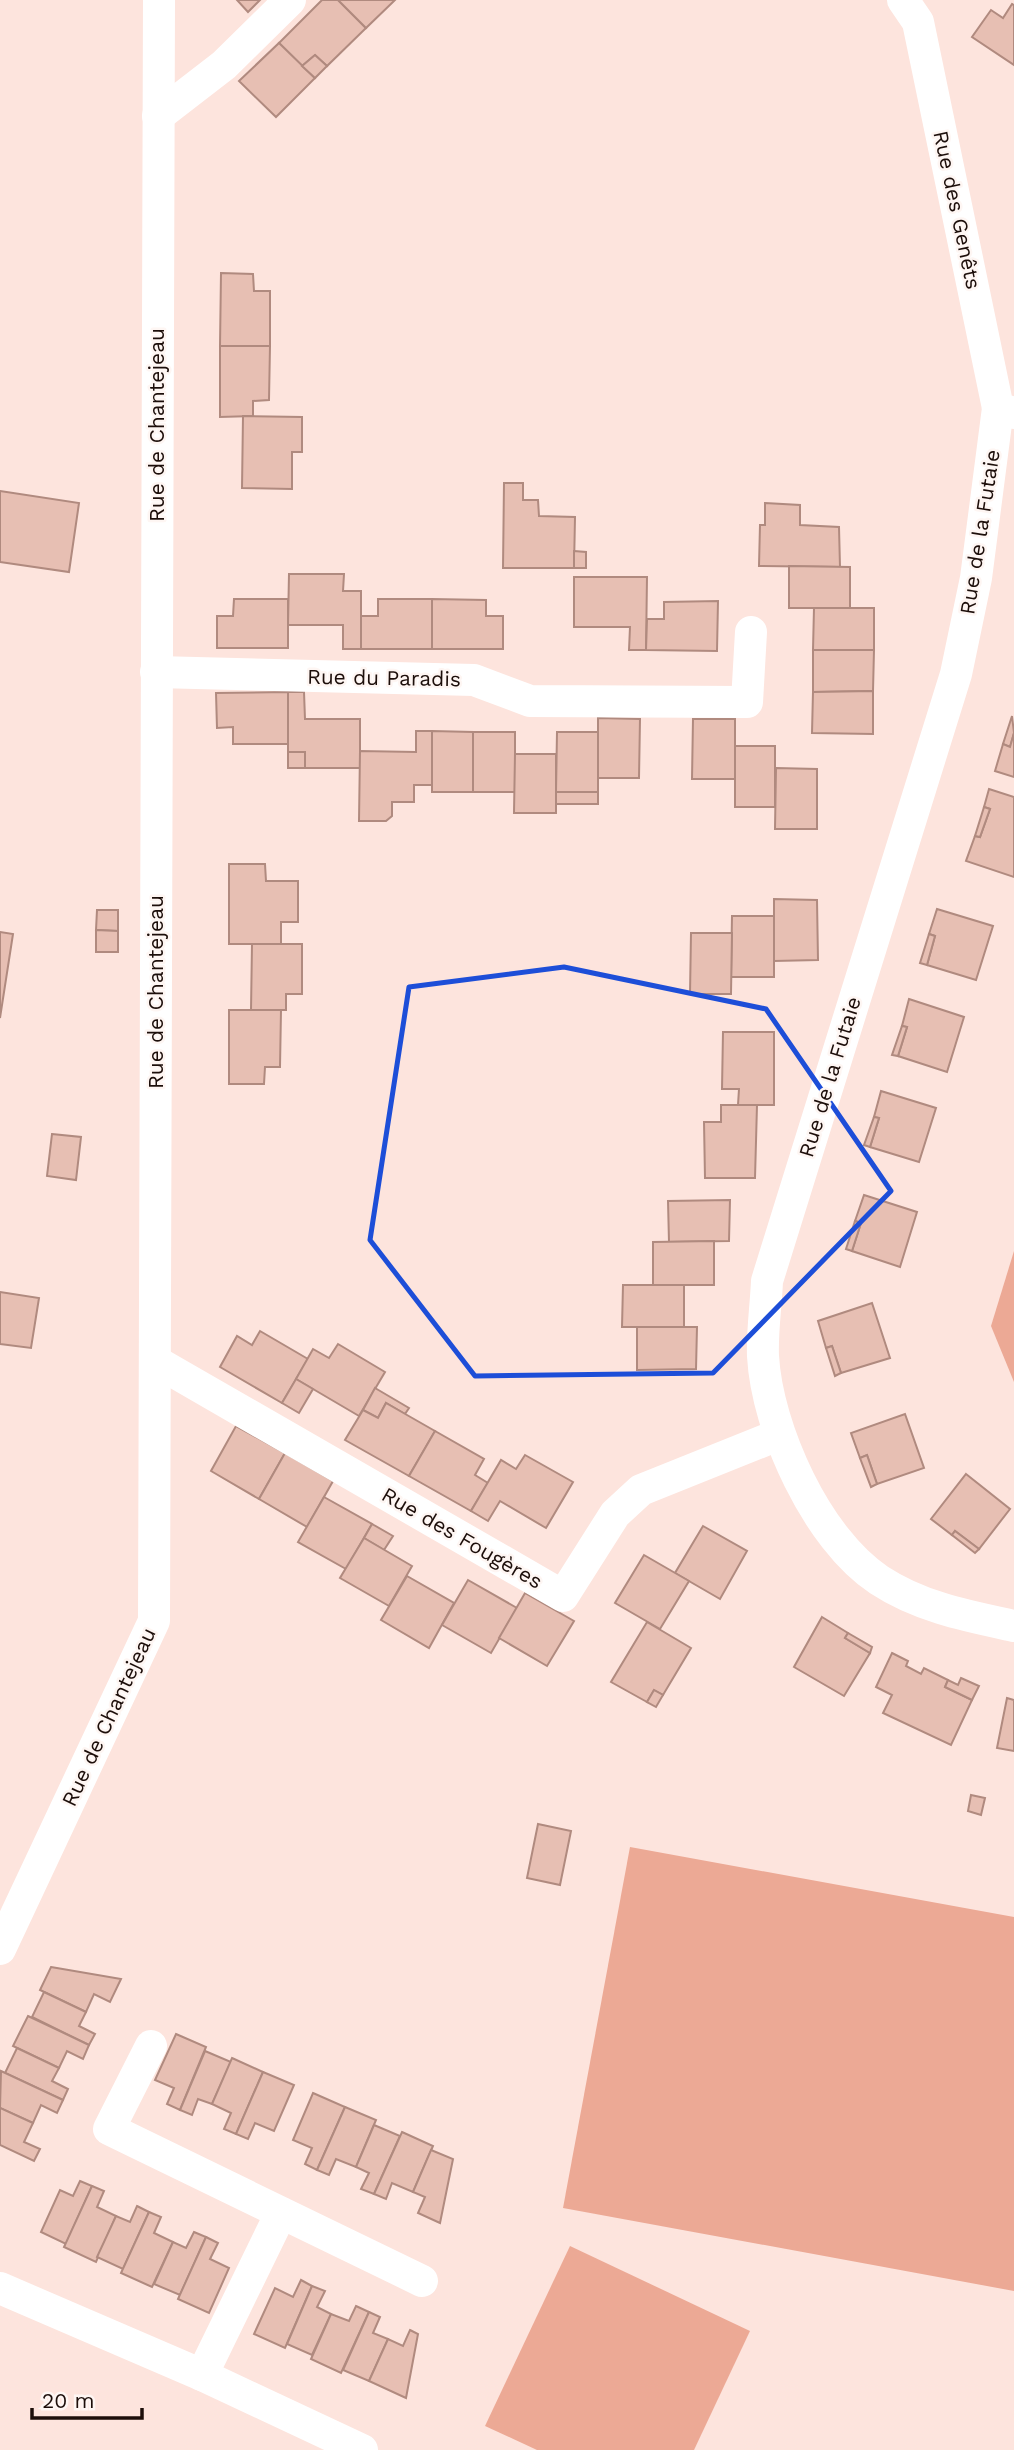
<svg xmlns="http://www.w3.org/2000/svg" width="1014" height="2450" font-family="'Work Sans',sans-serif">
<style>
.green{fill:#eca995}
.building{fill:#e7bfb3;stroke:#b08a7f;stroke-width:2}
.lines{fill:none;stroke-linecap:round;stroke-linejoin:round}
.street{stroke:#fff;stroke-width:32}
.marked{fill:none;stroke:#1d4ed8;stroke-width:5;stroke-linejoin:round}
.labels{text-anchor:middle;stroke-width:5;stroke-linejoin:round;paint-order:stroke}
.street-label{font-size:21px;fill:#1c0e0a;stroke:#fef6f3}
</style>
<rect width="100%" height="100%" fill="#fde4dd"/>
<!-- green -->
<g class="green">
<polygon points="1014,1251 1014,1382 991,1326"/>
<polygon points="630,1847 1014,1917 1014,2291 563,2208"/>
<polygon points="570,2246 750,2331 694,2450 537,2450 485,2426"/>
</g>
<!-- building -->
<g class="building">
<polygon points="237,0 260,0 248,12"/>
<polygon points="322,0 338,0 366,28 327,66 315,55 302,66 279,43"/>
<polygon points="338,0 395,0 366,28"/>
<polygon points="1012,4 1014,5 1014,65 972,37 991,10 1003,18"/>
<polygon points="279,43 315,78 276,117 239,81"/>
<polygon points="315,55 327,66 315,78 302,66"/>
<polygon points="221,273 253,274 254,291 270,291 270,346 220,346"/>
<polygon points="220,346 270,346 269,400 253,401 253,416 220,417"/>
<polygon points="243,416 302,417 302,452 292,452 292,489 242,488"/>
<polygon points="504,483 523,483 523,500 538,500 539,516 575,517 574,568 503,568"/>
<polygon points="0,491 79,503 69,572 0,562"/>
<polygon points="765,503 800,505 800,525 839,527 840,567 759,566 760,525 765,525"/>
<polygon points="574,551 586,552 586,568 574,568"/>
<polygon points="789,566 850,567 850,608 789,608"/>
<polygon points="289,574 344,574 343,591 361,591 361,649 343,649 343,625 288,625"/>
<polygon points="574,577 647,577 646,650 629,650 630,627 574,627"/>
<polygon points="234,599 288,599 288,648 217,648 217,616 233,616"/>
<polygon points="378,599 432,599 432,649 361,649 361,616 378,616"/>
<polygon points="432,599 486,600 486,616 503,616 503,649 432,649"/>
<polygon points="718,601 717,651 646,650 647,619 664,619 664,602"/>
<polygon points="814,608 874,608 874,650 813,650"/>
<polygon points="813,650 874,650 873,691 813,692"/>
<polygon points="873,691 873,734 812,733 813,692"/>
<polygon points="288,692 288,744 233,744 233,727 217,728 216,693"/>
<polygon points="288,692 304,692 305,719 360,719 360,768 305,768 305,752 288,752"/>
<polygon points="1012,716 1014,733 1010,747 1003,744"/>
<polygon points="598,718 640,719 639,778 598,778"/>
<polygon points="693,719 735,719 735,779 692,779"/>
<polygon points="416,731 432,731 432,785 414,785 414,802 392,802 392,816 386,821 359,821 360,751 416,752"/>
<polygon points="432,731 473,732 473,792 432,792"/>
<rect x="473" y="732" width="42" height="60"/>
<polygon points="557,732 598,732 598,792 556,792"/>
<polygon points="1014,733 1014,777 995,771 1003,744 1010,747"/>
<rect x="735" y="746" width="40" height="61"/>
<rect x="288" y="752" width="17" height="16"/>
<polygon points="515,754 556,754 556,813 514,813"/>
<polygon points="776,768 817,769 817,829 775,829"/>
<polygon points="989,789 1014,797 1014,877 966,861 975,836 980,837 990,809 984,807"/>
<rect x="556" y="792" width="42" height="12"/>
<polygon points="984,807 990,809 980,837 975,836"/>
<polygon points="229,864 265,864 266,881 298,881 298,922 281,922 281,944 229,944"/>
<polygon points="774,899 817,900 818,960 774,961"/>
<polygon points="937,909 993,926 976,980 927,965 935,936 929,934"/>
<polygon points="97,910 118,910 118,931 96,930"/>
<polygon points="732,916 774,916 774,977 731,977"/>
<polygon points="96,930 118,931 118,952 96,952"/>
<polygon points="0,932 13,934 0,1018"/>
<polygon points="691,933 732,933 731,994 690,994"/>
<polygon points="929,934 935,936 927,965 920,963"/>
<polygon points="252,944 302,944 302,994 286,994 286,1010 251,1010"/>
<polygon points="909,999 964,1017 947,1072 898,1056 907,1027 902,1026"/>
<polygon points="229,1010 281,1010 280,1067 265,1067 264,1084 229,1084"/>
<polygon points="902,1026 907,1027 898,1056 892,1055"/>
<polygon points="723,1032 774,1032 774,1105 738,1105 739,1089 722,1089"/>
<polygon points="881,1091 936,1108 919,1162 870,1147 879,1118 874,1117"/>
<polygon points="721,1105 757,1105 755,1178 705,1178 704,1122 721,1122"/>
<polygon points="874,1117 879,1118 870,1147 864,1145"/>
<polygon points="52,1134 81,1137 76,1180 47,1176"/>
<polygon points="864,1195 917,1212 900,1267 852,1251 861,1223 855,1221"/>
<polygon points="730,1200 729,1241 669,1242 668,1201"/>
<polygon points="855,1221 861,1223 852,1251 846,1249"/>
<polygon points="714,1241 714,1285 653,1285 653,1242"/>
<polygon points="623,1285 684,1285 684,1327 622,1327"/>
<polygon points="0,1292 39,1298 31,1348 0,1344"/>
<polygon points="872,1303 890,1358 841,1373 832,1346 826,1348 818,1321"/>
<polygon points="637,1327 697,1327 696,1369 637,1370"/>
<polygon points="260,1331 308,1359 282,1403 220,1367 237,1336 252,1345"/>
<polygon points="338,1344 385,1372 359,1416 296,1379 313,1349 329,1358"/>
<polygon points="832,1346 841,1373 835,1376 826,1348"/>
<polygon points="296,1379 313,1389 299,1413 282,1403"/>
<polygon points="375,1388 409,1408 405,1414 386,1403 378,1418 363,1410"/>
<polygon points="386,1403 435,1431 409,1476 345,1440 363,1410 378,1418"/>
<polygon points="905,1414 924,1468 877,1484 867,1455 860,1458 851,1433"/>
<polygon points="236,1426 285,1453 259,1499 211,1471"/>
<polygon points="435,1431 484,1459 475,1475 488,1483 471,1511 409,1476"/>
<polygon points="285,1453 333,1481 307,1527 259,1499"/>
<polygon points="525,1455 573,1482 546,1528 500,1501 488,1521 471,1511 501,1460 516,1469"/>
<polygon points="867,1455 877,1484 871,1487 860,1458"/>
<polygon points="966,1474 1010,1509 979,1549 955,1531 952,1535 931,1519"/>
<polygon points="324,1497 372,1524 346,1569 298,1542"/>
<polygon points="372,1524 393,1536 384,1550 364,1538"/>
<polygon points="703,1526 747,1551 720,1599 675,1573"/>
<polygon points="955,1531 979,1549 975,1553 952,1535"/>
<polygon points="364,1538 412,1566 389,1606 340,1578"/>
<polygon points="644,1555 689,1581 660,1629 615,1603"/>
<polygon points="407,1576 454,1603 429,1648 381,1620"/>
<polygon points="468,1580 517,1608 491,1653 442,1625"/>
<polygon points="525,1593 574,1621 547,1666 499,1638"/>
<polygon points="822,1617 848,1633 845,1638 870,1653 844,1696 794,1667"/>
<polygon points="647,1622 691,1648 663,1695 654,1690 647,1702 611,1682"/>
<polygon points="848,1633 872,1647 870,1653 845,1638"/>
<polygon points="892,1653 908,1661 906,1666 921,1674 924,1668 948,1680 945,1687 972,1700 951,1745 883,1713 892,1695 876,1687"/>
<polygon points="961,1678 979,1686 972,1700 945,1687 948,1680 958,1685"/>
<polygon points="654,1690 663,1695 656,1707 647,1702"/>
<polygon points="1007,1698 1014,1700 1014,1751 997,1748"/>
<polygon points="971,1795 985,1798 981,1815 968,1811"/>
<polygon points="538,1824 571,1831 560,1885 527,1878"/>
<polygon points="51,1967 121,1979 110,2002 94,1994 86,2012 40,1990"/>
<polygon points="44,1992 86,2012 79,2026 95,2034 89,2045 32,2017"/>
<polygon points="28,2016 89,2045 83,2059 67,2051 59,2068 13,2046"/>
<polygon points="176,2034 206,2047 180,2110 167,2104 174,2088 155,2080"/>
<polygon points="17,2048 59,2068 52,2081 68,2089 63,2100 5,2073"/>
<polygon points="205,2051 231,2062 212,2104 198,2099 192,2115 180,2110"/>
<polygon points="232,2058 263,2072 236,2134 224,2129 231,2113 212,2104"/>
<polygon points="1,2071 63,2100 57,2113 41,2105 33,2123 0,2108"/>
<polygon points="263,2072 294,2085 274,2131 255,2123 248,2139 236,2134"/>
<polygon points="313,2093 345,2107 317,2170 305,2164 312,2148 293,2140"/>
<polygon points="345,2107 376,2120 356,2167 336,2159 329,2175 317,2170"/>
<polygon points="0,2108 33,2123 24,2142 40,2149 34,2161 0,2145"/>
<polygon points="374,2125 400,2136 374,2194 361,2189 369,2173 356,2167"/>
<polygon points="402,2132 433,2146 413,2192 392,2183 386,2199 374,2194"/>
<polygon points="431,2150 453,2159 440,2223 418,2213 425,2197 413,2192"/>
<polygon points="80,2181 92,2186 66,2244 41,2232 60,2190 73,2196"/>
<polygon points="92,2186 104,2191 97,2207 116,2216 96,2262 64,2247"/>
<polygon points="137,2206 149,2212 123,2269 97,2257 116,2216 130,2222"/>
<polygon points="149,2212 161,2217 154,2233 173,2242 152,2287 121,2273"/>
<polygon points="194,2232 206,2237 180,2295 154,2284 173,2242 186,2248"/>
<polygon points="206,2237 218,2243 210,2259 229,2268 209,2313 178,2299"/>
<polygon points="301,2280 312,2286 285,2348 254,2334 275,2288 293,2297"/>
<polygon points="312,2286 325,2291 317,2307 331,2314 312,2355 287,2344"/>
<polygon points="356,2306 369,2312 341,2373 311,2359 331,2314 349,2321"/>
<polygon points="369,2312 380,2317 373,2333 388,2339 369,2381 343,2370"/>
<polygon points="410,2330 418,2334 406,2398 369,2381 388,2339 403,2346"/>
</g>
<g class="lines">
<!-- street -->
<g class="street">
<polyline points="903,0 918,22 998,408 1014,413"/>
<polyline points="158,116 224,65 290,0"/>
<path d="M998 408 976 578 956 674 767 1281C766 1306 762 1331 763 1356 767 1429 817 1539 879 1580 920 1607 967 1616 1014 1626"/>
<polyline points="156,672 474,680 530,701 747,702 751,632"/>
<polyline points="155,1361 563,1596 615,1514 641,1490 778,1435"/>
<polyline points="0,1949 154,1621 159,0"/>
<polyline points="151,2046 109,2129 422,2281"/>
<polyline points="0,2288 202,2375 362,2450"/>
<polyline points="202,2375 281,2213"/>
</g>
</g>
<!-- marked area -->
<path class="marked" d="M564 967 766 1009 891 1191 713 1373 475 1376 370 1240 409 987Z"/>
<g class="labels">
<!-- street labels -->
<g class="street-label">
<text transform="translate(957 210) rotate(78)" y="7">Rue des Genêts</text>
<text transform="translate(157 425) rotate(-90)" y="7">Rue de Chantejeau</text>
<text transform="translate(980 532) rotate(-81)" y="7">Rue de la Futaie</text>
<text transform="translate(384 678) rotate(1)" y="7">Rue du Paradis</text>
<text transform="translate(156 992) rotate(-90)" y="7">Rue de Chantejeau</text>
<text transform="translate(830 1077) rotate(-73)" y="7">Rue de la Futaie</text>
<text transform="translate(462 1538) rotate(30)" y="7">Rue des Fougères</text>
<text transform="translate(109 1717) rotate(-65)" y="7">Rue de Chantejeau</text>
</g>
</g>
<!-- scale -->
<path d="M32 2408v10h110v-10" fill="none" stroke="#1c0e0a" stroke-width="3.5"/>
<text x="42" y="2408" font-size="21" fill="#1c0e0a" stroke="#fef6f3" stroke-width="5" paint-order="stroke">20 m</text>
</svg>
